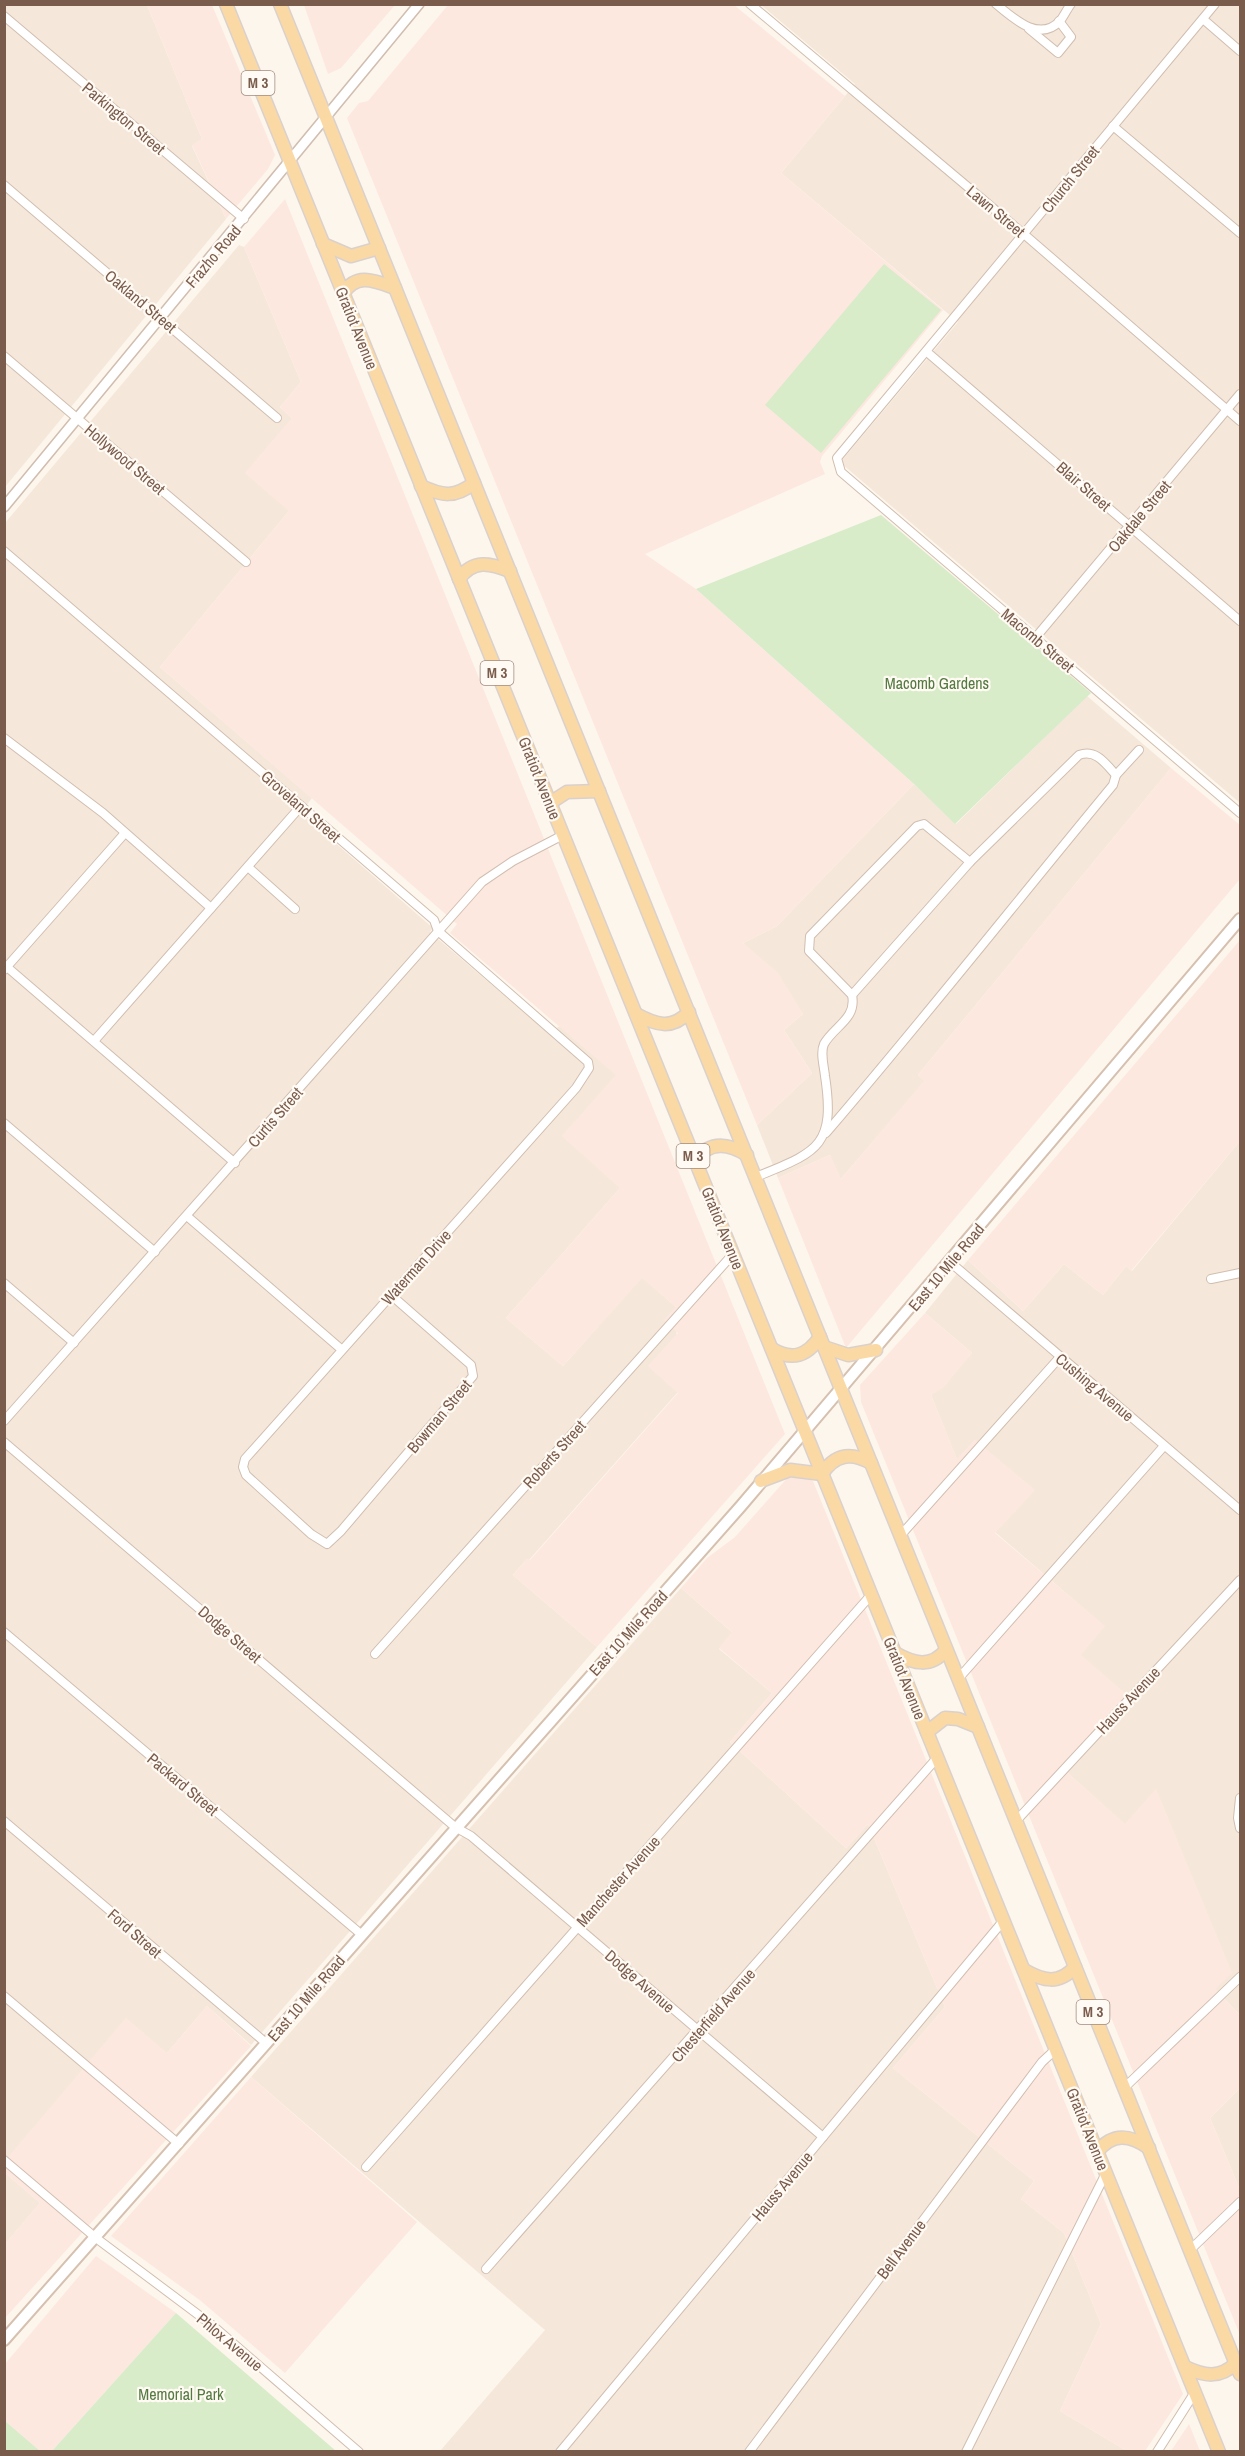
<svg xmlns="http://www.w3.org/2000/svg" width="1245" height="2456" font-family="'Archivo Narrow',sans-serif">
<style>
.residential{fill:#f5e8da}
.commercial{fill:#fde8e0}
.green{fill:#d8ecc9}
.lines{fill:none;stroke-linecap:round;stroke-linejoin:round}
.minor-casing{stroke:#d1beb0;stroke-width:10}
.tertiary-casing{stroke:#d1beb0;stroke-width:12}
.secondary-casing{stroke:#d6c0b0;stroke-width:14}
.primary-casing{stroke:#dad1cd;stroke-width:15}
.minor{stroke:#fff;stroke-width:8}
.tertiary{stroke:#fff;stroke-width:9}
.secondary{stroke:#fff;stroke-width:10}
.primary{stroke:#fbd9a5;stroke-width:12}
.labels{text-anchor:middle;stroke-width:4.5;stroke-linejoin:round;paint-order:stroke}
.shield{fill:#fffaf3;stroke:#a28b7f;stroke-width:1.5}
.shield-label{font-size:15px;font-weight:bold;fill:#7a5c4d}
.street-label{font-size:16px;fill:#7a5c4d;stroke:#fffaf3}
.park-label{font-size:16px;fill:#537a41;stroke:#fffaf3}
</style>
<rect width="100%" height="100%" fill="#fdf6ec"/>
<!-- residential -->
<g class="residential">
<polygon points="5,5 147,5 202,139 192,146 226,219 5,487"/>
<polygon points="761,5 1240,5 1240,803 842,464 843,459 958,322 781,173 855,84"/>
<polygon points="239,245 244,247 301,382 280,407 292,418 289,511 160,667 312,798 301,813 433,928 430,932 548,1033 560,1026 617,1075 620,1188 506,1318 563,1366 642,1277 676,1307 678,1392 529,1560 527,1559 513,1575 597,1647 251,2045 207,2006 167,2053 5,2161 5,523"/>
<polygon points="1087,696 1171,768 918,1075 925,1081 840,1180 830,1155 778,1178 757,1125 812,1073 784,1030 803,1014 743,943 777,926 914,784 956,824"/>
<polygon points="1240,1141 1240,2015 1215,1989 1156,1790 1125,1825 1060,1766 1080,1655 1104,1626 995,1532 975,1440 957,1460 931,1395 972,1353 925,1313 968,1260 1023,1311 1064,1264 1103,1295 1126,1266 1132,1271"/>
<polygon points="681,1588 733,1633 719,1649 772,1693 730,1742 846,1848 868,1824 945,2007 893,2068 1034,2181 1021,2199 1064,2233 1101,2324 1060,2411 1127,2451 440,2451 545,2330 251,2077"/>
<polygon points="1240,2088 1240,2190 1210,2118"/>
<polygon points="5,2173 40,2203 5,2244"/>
</g>
<!-- commercial -->
<g class="commercial">
<polygon points="147,5 212,5 275,155 268,169 226,219 192,145 202,139"/>
<polygon points="304,5 304,4 395,5 341,68 328,74"/>
<polygon points="448,5 734,5 845,96 781,173 943,310 822,456 820,462 825,474 645,554 696,589 914,784 777,926 743,943 778,973 803,1014 784,1030 812,1073 757,1125 347,118 359,103 368,101"/>
<polygon points="285,199 785,1434 597,1647 513,1575 527,1559 530,1560 678,1393 648,1366 678,1333 664,1320 676,1307 642,1278 563,1366 506,1318 620,1188 562,1136 616,1075 450,933 457,924 160,667 289,511 245,473 292,418 280,407 301,382 244,247"/>
<polygon points="1171,768 1240,825 1240,879 846,1348 778,1178 830,1155 841,1179 924,1081 918,1075"/>
<polygon points="1240,940 1240,1141 1131,1271 1126,1266 1103,1295 1064,1264 1023,1311 968,1260"/>
<polygon points="925,1313 972,1353 943,1388 931,1395 957,1459 975,1440 1035,1490 995,1533 1105,1626 1081,1655 1127,1695 1060,1766 1125,1824 1156,1789 1232,1973 1215,1989 1240,2015 1240,2088 1210,2118 1240,2190 1240,2335 861,1402 860,1385"/>
<polygon points="789,1476 802,1476 813,1481 1183,2394 1145,2451 1127,2451 1060,2411 1101,2324 1064,2233 1021,2199 1034,2181 893,2068 945,2007 868,1824 846,1848 730,1742 772,1693 719,1648 732,1632 681,1588 707,1558 735,1537"/>
<polygon points="207,2006 251,2046 5,2318 5,2244 40,2203 5,2173 5,2161 126,2018 167,2053"/>
<polygon points="251,2077 417,2222 285,2373 201,2301 111,2236"/>
<polygon points="96,2256 176,2313 52,2451 40,2451 5,2421 5,2364"/>
<polygon points="1189,2424 1200,2451 1171,2451"/>
</g>
<!-- green -->
<g class="green">
<polygon points="884,264 941,310 821,453 765,405"/>
<polygon points="881,515 1091,693 955,824 914,784 696,589"/>
<polygon points="176,2313 336,2451 52,2451"/>
<polygon points="4,2421 5,2421 40,2451 5,2451"/>
</g>
<g class="lines">
<!-- minor casing -->
<g class="minor-casing">
<g id="minor">
<polyline points="750,4 1025,235 1240,421"/>
<path d="M996 4C1013 18 1039 43 1060 21 1064 16 1067 9 1071 4"/>
<polyline points="1215,4 837,458 841,472 1240,813"/>
<polyline points="4,16 244,219"/>
<polyline points="1203,19 1240,51"/>
<polyline points="1029,29 1058,53 1071,37 1059,21"/>
<polyline points="1113,126 1240,233"/>
<polyline points="4,185 277,418"/>
<polyline points="927,352 1240,621"/>
<polyline points="4,356 246,562"/>
<polyline points="4,551 434,920 438,931 588,1062 589,1068 576,1088 245,1459 243,1467 246,1475 311,1534 327,1544 341,1531 473,1376 471,1365 391,1295"/>
<polyline points="1036,637 1240,394"/>
<polyline points="4,738 103,813 211,908"/>
<polyline points="248,867 295,909"/>
<polyline points="7,967 235,1163"/>
<polyline points="4,970 125,833"/>
<path d="M852 995 970 862 1079 755C1096 749 1105 763 1116 775"/>
<polyline points="94,1041 301,806"/>
<polyline points="4,1123 155,1252"/>
<path d="M826 1133C924 1019 1017 901 1113 785L1116 775 1139 750"/>
<path d="M756 1177C816 1152 836 1148 825 1076 824 1066 820 1053 824 1044 834 1026 857 1019 852 995L809 951 810 936 917 826 924 824 970 862"/>
<polyline points="188,1217 341,1349"/>
<polyline points="950,1262 1240,1510"/>
<polyline points="1211,1279 1240,1273"/>
<polyline points="4,1283 74,1343"/>
<polyline points="4,1421 482,882 513,861 563,835"/>
<polyline points="4,1442 455,1827 471,1836 823,2137"/>
<polyline points="900,1536 1060,1357"/>
<polyline points="4,1632 362,1935"/>
<polyline points="375,1654 733,1254"/>
<polyline points="958,1679 1164,1446"/>
<polyline points="1240,1798 1238,1818 1240,1828"/>
<polyline points="4,1821 266,2043"/>
<polyline points="1016,1821 1240,1580"/>
<polyline points="4,1996 179,2144"/>
<polyline points="1124,2088 1240,1977"/>
<polyline points="4,2160 96,2238 212,2325 359,2452"/>
<polyline points="366,2167 871,1595"/>
<polyline points="1190,2250 1240,2202"/>
<polyline points="486,2269 937,1758"/>
<polyline points="560,2452 1004,1920"/>
<polyline points="749,2452 1042,2062 1056,2049"/>
<polyline points="966,2452 1106,2173"/>
<polyline points="1157,2452 1195,2392"/>
</g>
</g>
<!-- tertiary casing -->
<g class="tertiary-casing">
<polyline id="tertiary" points="4,507 419,4"/>
</g>
<!-- secondary casing -->
<g class="secondary-casing">
<polyline id="secondary" points="4,2340 741,1506 1240,919"/>
</g>
<!-- primary casing -->
<g class="primary-casing">
<g id="primary">
<polyline points="226,4 1219,2452"/>
<polyline points="280,4 1240,2374"/>
<polyline points="323,244 351,256 379,248"/>
<path d="M343 294C356 272 375 281 395 288"/>
<path d="M421 486C442 496 455 498 474 483"/>
<path d="M459 579C473 559 490 563 510 571"/>
<polyline points="550,803 567,792 599,791"/>
<path d="M636 1014C656 1025 672 1030 689 1012"/>
<path d="M695 1160C710 1141 728 1143 747 1155"/>
<polyline points="824,1347 848,1355 876,1350"/>
<path d="M772 1349C792 1361 807 1356 820 1337"/>
<path d="M822 1474C835 1454 851 1452 871 1463"/>
<polyline points="761,1481 790,1470 822,1474"/>
<path d="M895 1653C914 1664 931 1668 946 1650"/>
<polyline points="927,1732 945,1718 958,1719 978,1727"/>
<path d="M1024 1970C1043 1981 1059 1985 1075 1967"/>
<path d="M1097 2152C1113 2132 1130 2135 1149 2148"/>
<path d="M1185 2367C1204 2376 1220 2379 1236 2363"/>
</g>
</g>
<!-- minor -->
<use href="#minor" class="minor"/>
<!-- tertiary -->
<use href="#tertiary" class="tertiary"/>
<!-- secondary -->
<use href="#secondary" class="secondary"/>
<!-- primary -->
<use href="#primary" class="primary"/>
</g>
<g class="labels">
<!-- shield labels -->
<g class="shield">
<rect x="241.5" y="71" width="33" height="24" rx="4.5"/>
<rect x="480.5" y="661" width="33" height="24" rx="4.5"/>
<rect x="676.5" y="1144" width="33" height="24" rx="4.5"/>
<rect x="1076.5" y="2000" width="33" height="24" rx="4.5"/>
</g>
<g class="shield-label">
<text x="258" y="88">M 3</text>
<text x="497" y="678">M 3</text>
<text x="693" y="1161">M 3</text>
<text x="1093" y="2017">M 3</text>
</g>
<!-- street labels -->
<g class="street-label">
<text transform="translate(124 118) rotate(40)" y="6">Parkington Street</text>
<text transform="translate(1070 179) rotate(-51)" y="6">Church Street</text>
<text transform="translate(996 211) rotate(40)" y="6">Lawn Street</text>
<text transform="translate(213 256) rotate(-50)" y="6">Frazho Road</text>
<text transform="translate(141 301) rotate(40)" y="6">Oakland Street</text>
<text transform="translate(357 328) rotate(68)" y="6">Gratiot Avenue</text>
<text transform="translate(125 459) rotate(40)" y="6">Hollywood Street</text>
<text transform="translate(1084 486) rotate(41)" y="6">Blair Street</text>
<text transform="translate(1139 516) rotate(-50)" y="6">Oakdale Street</text>
<text transform="translate(1038 640) rotate(40)" y="6">Macomb Street</text>
<text transform="translate(540 778) rotate(68)" y="6">Gratiot Avenue</text>
<text transform="translate(301 806) rotate(41)" y="6">Groveland Street</text>
<text transform="translate(275 1117) rotate(-49)" y="6">Curtis Street</text>
<text transform="translate(723 1228) rotate(68)" y="6">Gratiot Avenue</text>
<text transform="translate(416 1267) rotate(-48)" y="6">Waterman Drive</text>
<text transform="translate(946 1267) rotate(-50)" y="6">East 10 Mile Road</text>
<text transform="translate(1095 1387) rotate(40)" y="6">Cushing Avenue</text>
<text transform="translate(439 1416) rotate(-50)" y="6">Bowman Street</text>
<text transform="translate(554 1454) rotate(-48)" y="6">Roberts Street</text>
<text transform="translate(628 1633) rotate(-48)" y="6">East 10 Mile Road</text>
<text transform="translate(230 1634) rotate(41)" y="6">Dodge Street</text>
<text transform="translate(905 1678) rotate(68)" y="6">Gratiot Avenue</text>
<text transform="translate(1128 1700) rotate(-47)" y="6">Hauss Avenue</text>
<text transform="translate(183 1784) rotate(40)" y="6">Packard Street</text>
<text transform="translate(618 1881) rotate(-48)" y="6">Manchester Avenue</text>
<text transform="translate(135 1933) rotate(41)" y="6">Ford Street</text>
<text transform="translate(640 1981) rotate(41)" y="6">Dodge Avenue</text>
<text transform="translate(306 1998) rotate(-49)" y="6">East 10 Mile Road</text>
<text transform="translate(713 2015) rotate(-49)" y="6">Chesterfield Avenue</text>
<text transform="translate(1088 2129) rotate(68)" y="6">Gratiot Avenue</text>
<text transform="translate(782 2186) rotate(-50)" y="6">Hauss Avenue</text>
<text transform="translate(901 2249) rotate(-53)" y="6">Bell Avenue</text>
<text transform="translate(230 2342) rotate(40)" y="6">Phlox Avenue</text>
</g>
<!-- park labels -->
<g class="park-label">
<text x="937" y="689">Macomb Gardens</text>
<text x="181" y="2400">Memorial Park</text>
</g>
</g>
<!-- border -->
<rect width="1245" height="2456" fill="none" stroke="#7a5c4d" stroke-width="12"/>
</svg>
